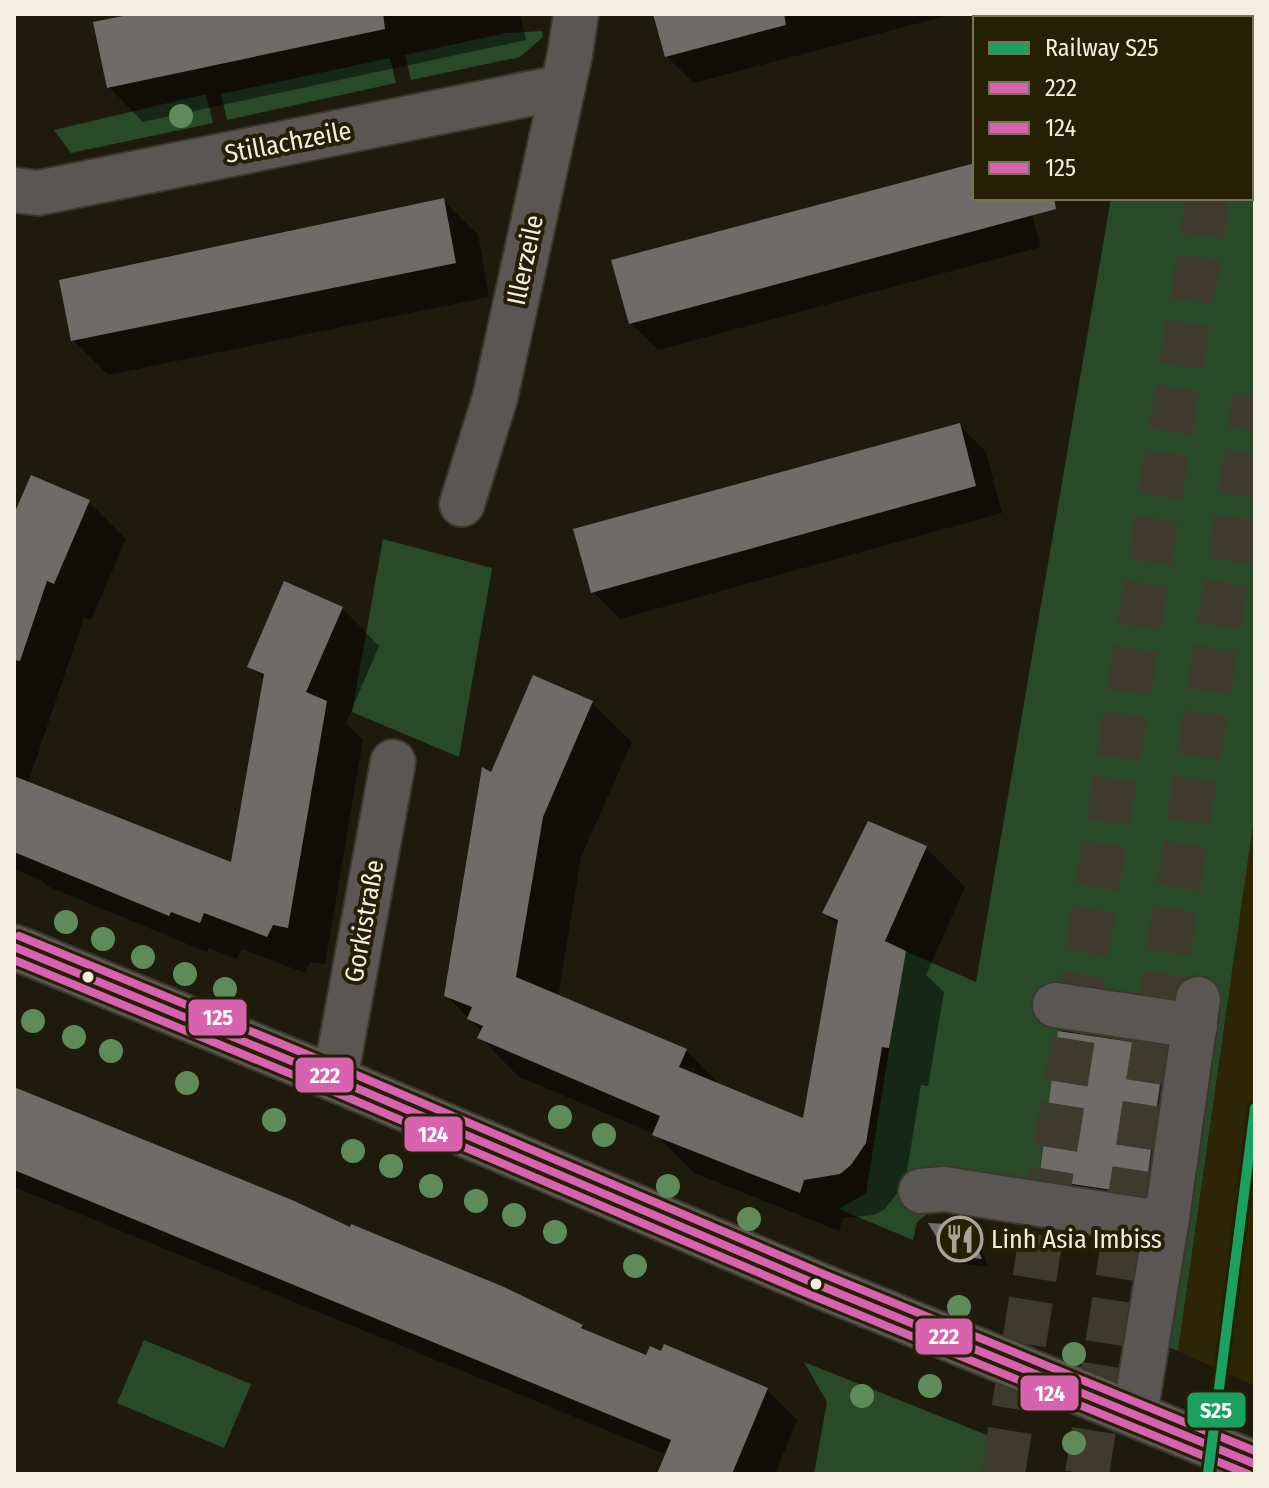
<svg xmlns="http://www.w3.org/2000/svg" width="1269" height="1488" font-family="'Fira Sans Condensed',sans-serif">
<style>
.built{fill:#2d2506}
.green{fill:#284a28;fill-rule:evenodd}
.shadow{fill:#0007}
.building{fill:#6f6b69}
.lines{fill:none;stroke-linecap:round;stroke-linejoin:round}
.highway-tunnel{stroke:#3e3b2d;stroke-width:44;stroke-dasharray:44 22;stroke-linecap:butt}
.minor-casing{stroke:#3a382c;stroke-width:48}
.major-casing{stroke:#3a382c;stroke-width:48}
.minor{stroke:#5a5654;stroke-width:44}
.major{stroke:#5b5650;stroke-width:44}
.bus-1-casing{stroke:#251f06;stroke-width:14}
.bus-2-casing{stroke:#251f06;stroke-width:14}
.bus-3-casing{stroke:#251f06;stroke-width:14}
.bus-1{stroke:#d763ae;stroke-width:8}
.bus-2{stroke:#d763ae;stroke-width:8}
.bus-3{stroke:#d763ae;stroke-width:8}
.rail-1-casing{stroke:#251f06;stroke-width:16}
.rail-1{stroke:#1aa15f;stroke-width:10}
.tree{fill:#5f8b5a}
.bus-dot{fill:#f2efe0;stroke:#251f06;stroke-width:3}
.labels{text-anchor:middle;stroke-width:8;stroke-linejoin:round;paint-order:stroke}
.street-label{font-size:26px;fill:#f2efe0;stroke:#251f06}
.poi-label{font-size:26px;fill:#f2efe0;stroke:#251f06;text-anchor:start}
.line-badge{stroke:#251f06;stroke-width:3}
.badge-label{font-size:22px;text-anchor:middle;font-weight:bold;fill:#fff}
</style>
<rect width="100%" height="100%" fill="#1e1b0d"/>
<!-- built -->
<polygon class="built" points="1255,811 1255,1386 1178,1351"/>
<!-- green -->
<g class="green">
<path d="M1143 14H1255V811L1178 1351 1128 1331 1134 1275 1126 1250 1104 1231 933 1210 917 1222 913 1240 839 1209 866 1193 905 951 976 982 1111 198H1251V18H1143ZM1059 1030 1165 1047 1144 1199 1038 1183Z"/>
<polygon points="542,31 543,37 520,57 411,80 405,55 506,33"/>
<polygon points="390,58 396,83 227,120 221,94"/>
<polygon points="206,94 213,123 71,153 54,130"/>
<polygon points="383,539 492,568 459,757 352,712"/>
<polygon points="144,1340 251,1384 224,1448 117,1403"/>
<polygon points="804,1362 992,1437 988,1472 983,1474 814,1474 827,1402"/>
</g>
<!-- shadow -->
<g class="shadow">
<polygon points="143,14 520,14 526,40 143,122 109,87"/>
<polygon points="655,14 953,14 694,83 666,56"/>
<polygon points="975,165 975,198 1027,198 1041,247 658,350 631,323"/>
<polygon points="443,200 478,235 489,297 108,375 73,340"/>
<polygon points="959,425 986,452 1002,513 620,619 593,592"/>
<polygon points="89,502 126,539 91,620 84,617 28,783 232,865 265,681 250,666 342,608 379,646 346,723 363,740 325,964 310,962 305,973 242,949 237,959 209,948 207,952 47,886 42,881 14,869 14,519"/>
<polygon points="534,678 592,703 632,742 581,857 558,997 686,1050 723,1088 804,1121 839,927 825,913 926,848 965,887 926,975 944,992 928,1086 921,1085 905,1183 885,1209 874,1215 843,1218 839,1231 694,1173 655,1134 519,1077 480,1037 482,1032 446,995 492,774"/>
<polygon points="1164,1049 1173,1058 1153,1203 1050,1187 1041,1178"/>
<polygon points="14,1089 582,1326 589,1334 647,1357 767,1390 797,1420 775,1474 659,1474 667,1455 14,1187"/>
<polygon points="967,1227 976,1236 988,1267 958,1263 949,1253"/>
</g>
<!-- building -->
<g class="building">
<polygon points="133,14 383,14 385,29 107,88 93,22"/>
<polygon points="653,14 784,14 786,25 665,57"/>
<polygon points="975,163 975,198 1054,198 1056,209 629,324 611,260"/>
<polygon points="444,198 456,263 71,341 59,280"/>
<polygon points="960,423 976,486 591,593 573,529"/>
<polygon points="31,475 90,500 54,584 47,581 20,661 14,660 14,514"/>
<polygon points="284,581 343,607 306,692 327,701 288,928 273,925 267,937 204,913 200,923 171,912 169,916 14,852 14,776 231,862 264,674 247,667"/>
<polygon points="533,675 593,701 543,817 516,977 687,1049 679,1067 803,1118 838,920 822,913 868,821 927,846 885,941 906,951 889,1048 882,1047 866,1143 851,1165 840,1174 804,1180 800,1193 652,1135 660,1116 477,1038 483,1026 467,1019 472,1007 444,996 482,767 491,772"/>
<polygon points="1058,1031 1165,1047 1145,1195 1039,1179"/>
<polygon points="14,1087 292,1200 350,1227 351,1224 504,1287 583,1325 581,1328 646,1355 650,1346 661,1351 664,1344 768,1388 732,1474 657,1474 671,1440 14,1170"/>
<polygon points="928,1223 968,1225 982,1259 947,1255"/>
</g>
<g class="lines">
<!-- highway-tunnel -->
<g class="highway-tunnel">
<polyline points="1236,18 1237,14"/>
<polyline points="1003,1474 1208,198"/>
<polyline points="1087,1474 1255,395"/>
</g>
<!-- minor casing -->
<g class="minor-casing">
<g id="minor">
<polyline points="14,190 38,193 563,87"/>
<polyline points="462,504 495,398 570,54 576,14"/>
<polyline points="1055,1005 1195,1026"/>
<polyline points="335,1079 393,762"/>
<polyline points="921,1191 944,1189 1166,1224"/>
<polyline points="1135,1414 1166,1224 1198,999"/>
</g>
</g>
<!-- major casing -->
<g class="major-casing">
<polyline id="major" points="14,947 335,1079 816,1284 1255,1464"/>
</g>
<!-- minor -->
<use href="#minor" class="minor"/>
<!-- major -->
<use href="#major" class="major"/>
<!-- bus-1 casing -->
<g class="bus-1-casing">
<polyline id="bus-1" points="14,947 335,1079 816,1284 1255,1464"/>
</g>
<!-- bus-2 casing -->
<g class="bus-2-casing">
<polyline id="bus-2" points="14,960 330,1090 811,1295 1248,1474"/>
</g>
<!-- bus-3 casing -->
<g class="bus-3-casing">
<polyline id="bus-3" points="19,936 340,1068 821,1273 1255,1451"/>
</g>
<!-- bus-1 -->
<use href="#bus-1" class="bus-1"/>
<!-- bus-2 -->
<use href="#bus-2" class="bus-2"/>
<!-- bus-3 -->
<use href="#bus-3" class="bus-3"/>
<!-- rail-1 casing -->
<g class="rail-1-casing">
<polyline id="rail-1" points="1208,1474 1255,1108"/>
</g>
<!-- rail-1 -->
<use href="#rail-1" class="rail-1"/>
</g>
<!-- trees -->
<g class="tree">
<circle cx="181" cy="116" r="12"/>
<circle cx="66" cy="922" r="12"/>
<circle cx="103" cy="939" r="12"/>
<circle cx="143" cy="957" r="12"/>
<circle cx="185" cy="974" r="12"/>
<circle cx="225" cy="989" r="12"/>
<circle cx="33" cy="1021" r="12"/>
<circle cx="74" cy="1037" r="12"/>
<circle cx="111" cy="1051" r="12"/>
<circle cx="187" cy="1083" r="12"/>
<circle cx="560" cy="1117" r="12"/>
<circle cx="274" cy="1120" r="12"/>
<circle cx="604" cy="1135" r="12"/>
<circle cx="353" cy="1151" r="12"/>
<circle cx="391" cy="1166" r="12"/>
<circle cx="431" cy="1186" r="12"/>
<circle cx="668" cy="1186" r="12"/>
<circle cx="476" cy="1201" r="12"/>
<circle cx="514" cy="1215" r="12"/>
<circle cx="749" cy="1219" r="12"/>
<circle cx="555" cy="1232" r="12"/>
<circle cx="635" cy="1266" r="12"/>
<circle cx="959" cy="1307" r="12"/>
<circle cx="1074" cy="1354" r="12"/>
<circle cx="930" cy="1386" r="12"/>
<circle cx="862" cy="1396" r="12"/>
<circle cx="1074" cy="1443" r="12"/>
</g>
<!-- icons -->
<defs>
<g id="restaurant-ring" transform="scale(2.3)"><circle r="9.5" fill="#251f06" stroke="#a8a596" stroke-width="1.5"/><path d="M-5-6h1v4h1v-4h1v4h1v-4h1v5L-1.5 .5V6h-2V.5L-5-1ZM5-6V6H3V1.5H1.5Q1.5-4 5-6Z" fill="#a8a596"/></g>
</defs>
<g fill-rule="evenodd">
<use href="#restaurant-ring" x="960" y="1239"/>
</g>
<!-- markers -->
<g class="bus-dot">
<circle cx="88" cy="977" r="7"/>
<circle cx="816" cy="1284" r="7"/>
</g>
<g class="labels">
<!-- street labels -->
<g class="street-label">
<text transform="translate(288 142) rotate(-11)" y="9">Stillachzeile</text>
<text transform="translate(525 260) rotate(-78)" y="9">Illerzeile</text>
<text transform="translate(364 921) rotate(-80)" y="9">Gorkistraße</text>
</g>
<!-- poi labels -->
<g class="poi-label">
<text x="991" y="1248">Linh Asia Imbiss</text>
</g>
</g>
<g class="line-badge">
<rect x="187" y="998" width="61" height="39" rx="8" fill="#d763ae"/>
<rect x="294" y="1056" width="61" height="38" rx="8" fill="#d763ae"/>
<rect x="403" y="1115" width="61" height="38" rx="8" fill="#d763ae"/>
<rect x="914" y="1317" width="60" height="39" rx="8" fill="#d763ae"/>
<rect x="1019" y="1374" width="61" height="38" rx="8" fill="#d763ae"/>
<rect x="1186" y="1391" width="61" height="38" rx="8" fill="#1aa15f"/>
</g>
<g class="badge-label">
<text x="218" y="1025">125</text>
<text x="325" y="1083">222</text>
<text x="433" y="1142">124</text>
<text x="944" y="1344">222</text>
<text x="1050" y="1401">124</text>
<text x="1216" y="1418">S25</text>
</g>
<!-- border -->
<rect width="1269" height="1488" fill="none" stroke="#f2efe0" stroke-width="32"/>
<!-- legend -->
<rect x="973" y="16" width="280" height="184" fill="#251f06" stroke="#77725d" stroke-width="2"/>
<rect x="989" y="42" width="40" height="12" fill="#1aa15f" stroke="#77725d" stroke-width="2"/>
<text x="1045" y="56" font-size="24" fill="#f2efe0">Railway S25</text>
<rect x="989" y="82" width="40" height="12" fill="#d763ae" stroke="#77725d" stroke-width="2"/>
<text x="1045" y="96" font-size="24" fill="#f2efe0">222</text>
<rect x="989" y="122" width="40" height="12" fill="#d763ae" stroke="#77725d" stroke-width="2"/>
<text x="1045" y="136" font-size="24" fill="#f2efe0">124</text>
<rect x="989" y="162" width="40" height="12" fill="#d763ae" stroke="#77725d" stroke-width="2"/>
<text x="1045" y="176" font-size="24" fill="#f2efe0">125</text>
</svg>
